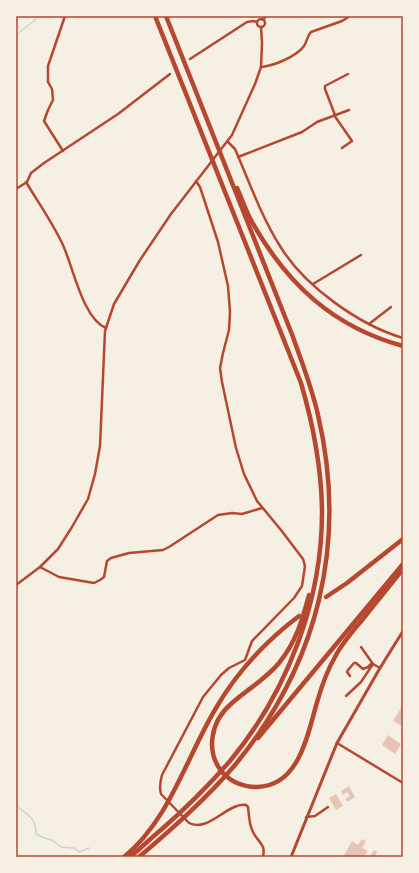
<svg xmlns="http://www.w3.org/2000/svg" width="419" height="873" font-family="Rubik,sans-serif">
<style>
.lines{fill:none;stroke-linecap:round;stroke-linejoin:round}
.stream{stroke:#c9d6d2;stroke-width:1.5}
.building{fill:#e6c5b7}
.minor{stroke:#b5482f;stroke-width:2.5}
.tertiary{stroke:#b5482f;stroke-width:3}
.motorway{stroke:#b5482f;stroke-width:4.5}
.rail{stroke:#cf8b77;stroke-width:1.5}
.neatline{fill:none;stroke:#b5482f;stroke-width:1.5}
</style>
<rect width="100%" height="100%" fill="#f6efe4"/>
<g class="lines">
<!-- stream -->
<g class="stream">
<polyline points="16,35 34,21 37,16"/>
<path d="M16 805C27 816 36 816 36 834L44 838 52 840 61 847 74 848 79 852 89 848"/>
</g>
</g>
<!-- building -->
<g class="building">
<polygon points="403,705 403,727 393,721"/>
<polygon points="388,735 401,744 395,754 382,745"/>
<polygon points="349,786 355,797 347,802 345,799 350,796 347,792 343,795 341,791"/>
<polygon points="336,794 343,806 336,810 329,798"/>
<polygon points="362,839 366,841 362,848 368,851 364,857 343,857 352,841 358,845"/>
<polygon points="374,850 377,851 376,855 379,857 369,857"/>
</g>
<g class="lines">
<!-- minor -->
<g class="minor">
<circle cx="261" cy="23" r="4"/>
<polyline points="263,20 266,16"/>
<polyline points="190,59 247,22 253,21 257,22"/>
<path d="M261 67C273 66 296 57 304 46 307 42 307 36 311 32L342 21 350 16"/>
<polyline points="334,115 352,141 342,148"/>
<polyline points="335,115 325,89 325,86 348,74"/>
<path d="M228 142 235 149C249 181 261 216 280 246 304 286 359 325 403 338"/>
<polyline points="63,151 44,121 48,110 53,100 52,89 48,82 48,66 65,16"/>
<polyline points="238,157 302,132 317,122 349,110"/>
<path d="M196 181 200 187 218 242 228 286 230 312 229 330 223 353 220 368 222 382 236 448 244 474 257 501 281 530 303 559 305 566 302 586 294 598 252 641 245 660 229 668 221 675 203 697 162 775C160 782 159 787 161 794L189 823C208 833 228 802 246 805L248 807C249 815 249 825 253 832 258 843 266 843 263 857"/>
<path d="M26 182C38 202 52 222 62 243 73 265 82 318 106 328"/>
<polyline points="16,189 27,182 31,173 44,163 118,114 170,74"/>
<polyline points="313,284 361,255"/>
<polyline points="369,324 391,307"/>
<polyline points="40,567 59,577 94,583 100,580 104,577 107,561 111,558 129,553 163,550 169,547 218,515 232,513 242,514 262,508"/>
<polyline points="16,585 40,567 58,549 72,527 88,499 95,474 100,446 105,331 114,304 140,260 171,214 232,135 255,84 261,67 262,43 261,27"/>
<polyline points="361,647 373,664"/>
<polyline points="350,676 347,672 348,670 354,663 356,663 363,669 368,667 372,663"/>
<polyline points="346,696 361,682 373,664 380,668"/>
<polyline points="337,743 403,783"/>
<polyline points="306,817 315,816 328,807"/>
</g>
<!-- tertiary -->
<polyline class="tertiary" points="291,857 337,743 380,668 403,631"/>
<!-- motorway -->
<g class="motorway">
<path d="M237 188C242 199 246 211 252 222 287 284 333 327 403 346"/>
<path d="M309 595C302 621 296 642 279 663 265 680 246 690 231 704 211 721 205 751 222 772 231 782 244 787 257 787 301 786 308 731 318 699 322 685 327 671 335 657 342 643 353 631 363 619 376 602 390 586 403 569"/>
<polyline points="326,597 347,583 403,539"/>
<polyline points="258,738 403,564"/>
<path d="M124 857C170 819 186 758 216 708 237 672 266 641 299 616"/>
<path d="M130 857C141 848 151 838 162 829 186 808 209 785 230 761 288 691 323 599 322 508 321 465 313 424 301 383L155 16"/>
<path d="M139 857C173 828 206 799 235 765 318 664 348 543 318 415 312 388 302 363 293 337L166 16"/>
</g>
<!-- rail -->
<polyline class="rail" points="16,19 18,16"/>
</g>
<!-- border -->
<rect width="419" height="873" fill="none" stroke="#f6efe4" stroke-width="34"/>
<rect x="17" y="17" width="385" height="839" class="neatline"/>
</svg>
